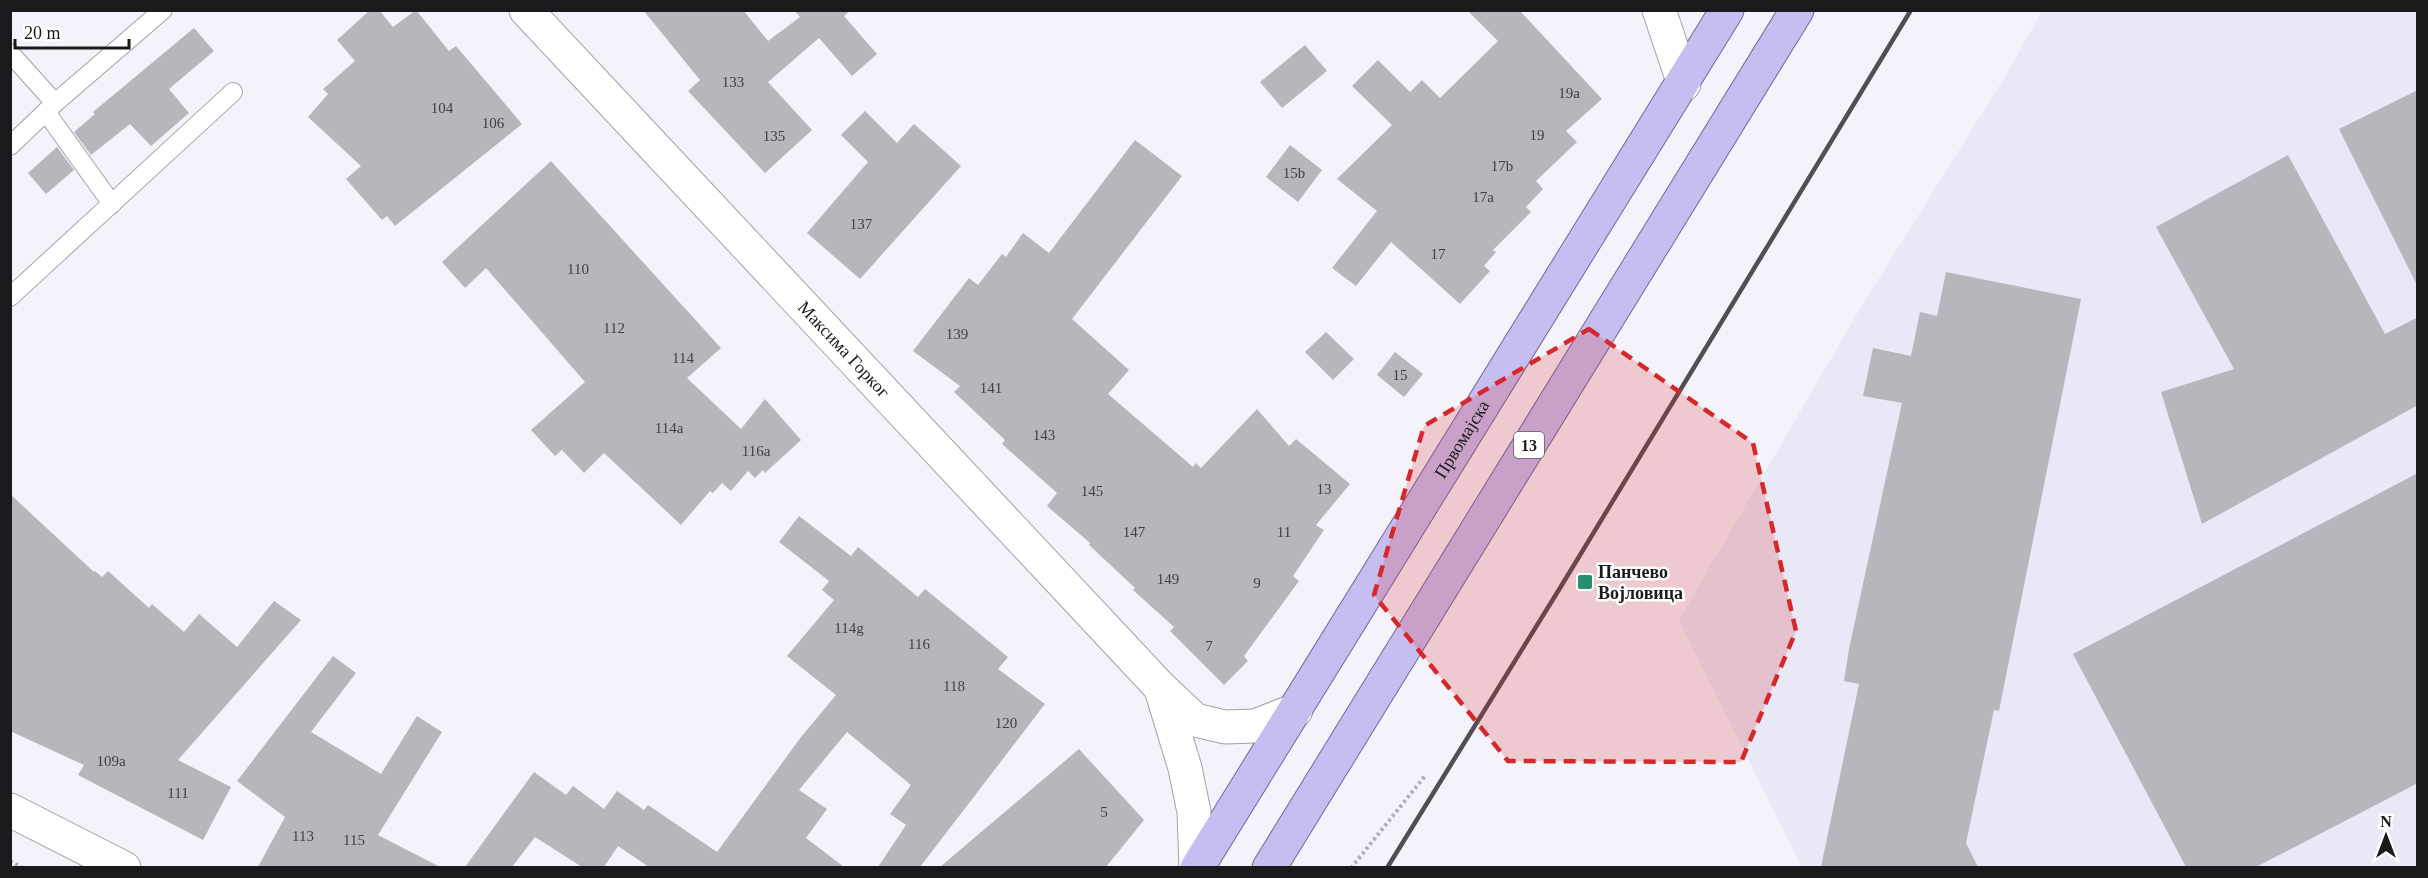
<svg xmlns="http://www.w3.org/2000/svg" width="2428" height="878" font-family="Georgia,serif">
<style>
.built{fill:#e9e8f7}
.building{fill:#b6b6bd}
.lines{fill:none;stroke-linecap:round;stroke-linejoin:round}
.service-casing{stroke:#a1a1a8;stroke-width:20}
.minor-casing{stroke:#a1a1a8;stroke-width:35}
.tertiary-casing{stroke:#a1a1a8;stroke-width:35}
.primary-casing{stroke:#7169a0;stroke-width:35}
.path{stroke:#b1b0b7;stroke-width:4;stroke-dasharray:3 3;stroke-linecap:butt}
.service{stroke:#fff;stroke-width:18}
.minor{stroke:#fff;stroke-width:33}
.tertiary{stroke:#fff;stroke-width:33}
.primary{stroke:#c6bef1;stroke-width:33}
.rail{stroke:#504f53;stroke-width:4.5}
.marked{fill:#d62828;fill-opacity:0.2;stroke:#d62828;stroke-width:4.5;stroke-dasharray:12 8;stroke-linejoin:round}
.poi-dot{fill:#24906f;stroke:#fff;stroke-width:2}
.labels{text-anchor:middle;stroke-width:5;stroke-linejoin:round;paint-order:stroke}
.number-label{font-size:15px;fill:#414144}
.shield{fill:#fff;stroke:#5f5f60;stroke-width:1.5}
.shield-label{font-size:16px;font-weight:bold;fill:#1a1a1c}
.street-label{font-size:18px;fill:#1a1a1c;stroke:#fff}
.poi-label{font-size:18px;font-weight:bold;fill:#1a1a1c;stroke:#fff;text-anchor:start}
</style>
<rect width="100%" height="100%" fill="#f4f3fb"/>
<!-- built -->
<polygon class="built" points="2042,11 2417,11 2417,867 1802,867 1679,620 1861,307 2008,72"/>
<!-- building -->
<g class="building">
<polygon points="370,10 379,10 393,27 416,10 449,51 456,46 522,124 395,226 387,216 382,220 346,179 361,166 308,117 328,94 323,89 355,61 337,40"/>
<polygon points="643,10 743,10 768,41 800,17 794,10 851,10 844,16 877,54 852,76 819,38 768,82 812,130 765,173 688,91 700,80"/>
<polygon points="1467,10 1519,10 1602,99 1566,131 1577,142 1536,181 1543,189 1526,207 1531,212 1493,250 1496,252 1484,266 1490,271 1460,304 1391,242 1356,286 1332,268 1377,211 1337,179 1392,125 1352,86 1378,60 1410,92 1422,80 1440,98 1498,41"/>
<polygon points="194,28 214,51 169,89 189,113 151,146 130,124 91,155 74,132 95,114 93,112"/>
<polygon points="1305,45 1327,71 1282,108 1260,82"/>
<polygon points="2418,90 2418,287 2339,129"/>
<polygon points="865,111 897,143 914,124 961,166 860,279 807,233 868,162 841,135"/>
<polygon points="1135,140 1182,176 1072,319 1129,370 1108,394 1193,467 1196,463 1201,468 1257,409 1289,446 1296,439 1350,484 1316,525 1324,530 1293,576 1299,581 1244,656 1248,661 1224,685 1170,631 1174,627 1133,590 1135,588 1089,545 1090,543 1047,506 1057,493 1002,444 1005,440 954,392 960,386 913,351 969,278 978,285 1002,254 1006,257 1023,233 1049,253"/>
<polygon points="1290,145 1322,170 1298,202 1266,177"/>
<polygon points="57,147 74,170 46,194 28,173"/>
<polygon points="2288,155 2385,334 2418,317 2418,405 2202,524 2161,392 2234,369 2156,227"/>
<polygon points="551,161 721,348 687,378 741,429 765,399 801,440 765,473 763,470 755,478 748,471 731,491 722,483 713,493 710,491 681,525 604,453 584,473 562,450 555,456 531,430 585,382 486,268 465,288 442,262"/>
<polygon points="1946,272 2081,299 1999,711 1994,710 1966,843 1978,867 1821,867 1859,684 1844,681 1849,649 1902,403 1863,396 1873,348 1911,356 1920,312 1937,316"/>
<polygon points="1326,332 1354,359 1333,380 1305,352"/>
<polygon points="1395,352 1423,374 1404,397 1377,375"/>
<polygon points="2418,473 2418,783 2256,867 2186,867 2073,654"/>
<polygon points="10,494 94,572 95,571 102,577 108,571 149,608 152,604 184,632 199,614 237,647 274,601 301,620 178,760 231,787 203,840 78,775 84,765 10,731"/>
<polygon points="799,516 851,556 858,547 918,597 925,589 1008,657 998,669 1045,704 920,867 878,867 906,825 890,814 911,785 847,732 799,790 827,809 806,838 844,867 649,867 618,846 604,867 582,867 535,837 512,867 465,867 534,772 566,795 573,786 604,809 617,791 644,810 648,805 717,852 801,737 836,695 787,656 834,600 822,590 829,581 779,542"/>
<polygon points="333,656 356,673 311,732 381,774 417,716 442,732 378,835 440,867 258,867 285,817 237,781"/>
<polygon points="1079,749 1144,820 1106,867 940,867"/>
</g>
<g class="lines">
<!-- service casing -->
<g class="service-casing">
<g id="service">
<polyline points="10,53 55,103"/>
<polyline points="46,112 112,204"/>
<polyline points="10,146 55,103 163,10"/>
<polyline points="10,297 233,92"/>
</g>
</g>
<!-- minor casing -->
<g class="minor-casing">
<g id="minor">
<path id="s1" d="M526 10 1160 687 1195 720 1225 727 1255 726 1296 710"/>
<polyline points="1659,10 1684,84"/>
<polyline points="1161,689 1185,768 1194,812 1196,868"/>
</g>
</g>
<!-- tertiary casing -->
<g class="tertiary-casing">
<polyline id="tertiary" points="10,810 124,868"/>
</g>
<!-- primary casing -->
<g class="primary-casing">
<g id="primary">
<path id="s2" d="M1197 868 1727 10"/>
<polyline points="1269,868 1797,10"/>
</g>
</g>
<!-- path -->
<g class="path">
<polyline points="10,861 23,868"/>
<polyline points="1351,868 1425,776"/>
</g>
<!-- service -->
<use href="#service" class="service"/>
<!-- minor -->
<use href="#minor" class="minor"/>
<!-- tertiary -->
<use href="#tertiary" class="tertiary"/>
<!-- primary -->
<use href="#primary" class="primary"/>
<!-- rail -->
<polyline class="rail" points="1387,868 1560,588 1911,10"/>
</g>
<!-- marked area -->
<path class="marked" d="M1589 329 1753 443 1796 631 1741 762 1508 761 1374 595 1424 426Z"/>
<!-- markers -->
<rect class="poi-dot" x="1577" y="574" width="16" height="16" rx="3"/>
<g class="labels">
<!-- number labels -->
<g class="number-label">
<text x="733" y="87">133</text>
<text x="1569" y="98">19a</text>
<text x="442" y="113">104</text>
<text x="493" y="128">106</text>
<text x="1537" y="140">19</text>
<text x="774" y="141">135</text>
<text x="1502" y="171">17b</text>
<text x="1294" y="178">15b</text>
<text x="1483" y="202">17a</text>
<text x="861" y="229">137</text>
<text x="1438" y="259">17</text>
<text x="578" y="274">110</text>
<text x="614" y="333">112</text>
<text x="957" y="339">139</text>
<text x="683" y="363">114</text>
<text x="1400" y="380">15</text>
<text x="991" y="393">141</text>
<text x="669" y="433">114a</text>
<text x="1044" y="440">143</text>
<text x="756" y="456">116a</text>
<text x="1324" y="494">13</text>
<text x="1092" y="496">145</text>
<text x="1134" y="537">147</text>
<text x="1284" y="537">11</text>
<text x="1168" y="584">149</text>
<text x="1257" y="588">9</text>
<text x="849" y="633">114g</text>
<text x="919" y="649">116</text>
<text x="1209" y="651">7</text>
<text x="954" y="691">118</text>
<text x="1006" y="728">120</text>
<text x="111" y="766">109a</text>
<text x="178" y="798">111</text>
<text x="1104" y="817">5</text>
<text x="303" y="841">113</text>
<text x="354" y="845">115</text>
</g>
<!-- shield labels -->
<rect class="shield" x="1514" y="432" width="30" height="26" rx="4.5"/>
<g class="shield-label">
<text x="1529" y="451">13</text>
</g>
<!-- street labels -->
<g class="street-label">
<text dy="6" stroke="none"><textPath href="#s1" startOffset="465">Максима Горког</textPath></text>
<text dy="6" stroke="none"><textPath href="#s2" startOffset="504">Првомајска</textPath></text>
</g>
<!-- poi labels -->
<g class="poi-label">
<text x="1598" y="578">Панчево<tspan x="1598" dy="21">Војловица</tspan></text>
</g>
</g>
<!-- border -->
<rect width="2428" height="878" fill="none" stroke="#1a1a1c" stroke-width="24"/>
<!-- north arrow -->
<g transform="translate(2386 836)" stroke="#ffffff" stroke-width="4.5" paint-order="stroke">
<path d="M0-4.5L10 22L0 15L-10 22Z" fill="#1a1a1c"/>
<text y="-9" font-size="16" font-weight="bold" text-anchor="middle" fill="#1a1a1c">N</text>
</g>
<!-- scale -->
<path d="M15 39v9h114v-9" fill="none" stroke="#1a1a1c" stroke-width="3"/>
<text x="24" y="39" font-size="18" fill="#1a1a1c" stroke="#ffffff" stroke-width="4.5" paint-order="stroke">20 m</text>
</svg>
